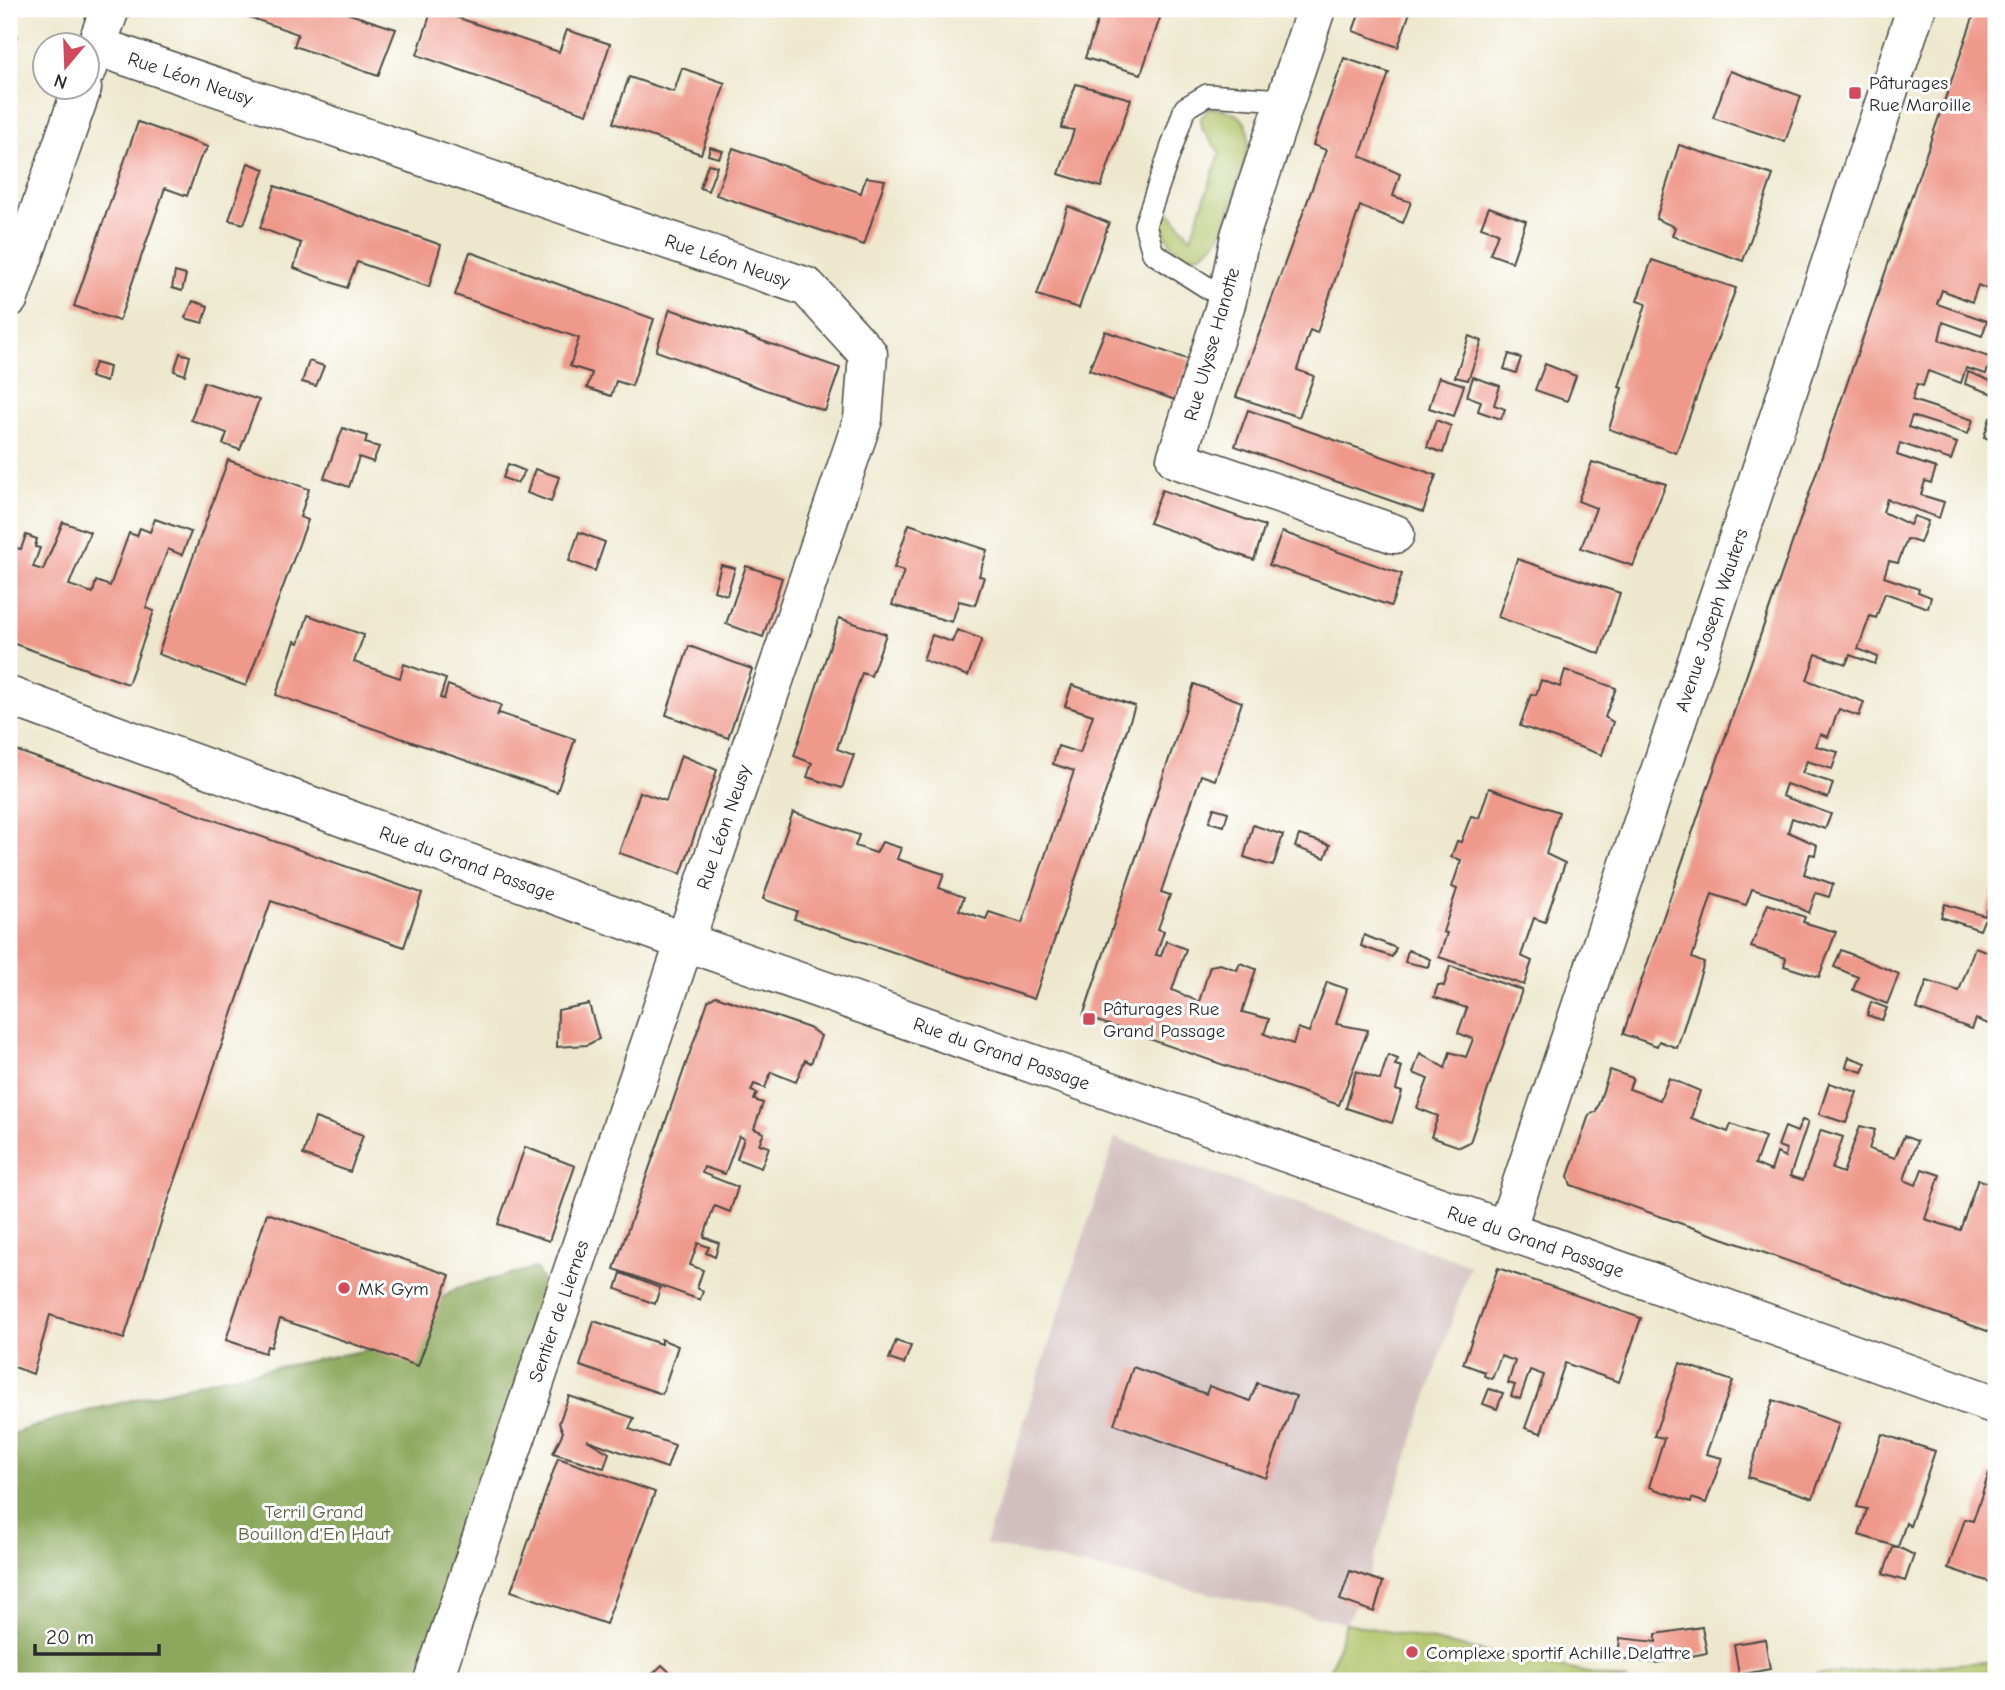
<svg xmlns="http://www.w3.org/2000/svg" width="2005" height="1690" font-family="'Comic Neue',sans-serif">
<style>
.industrial{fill:#d1bfbd}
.green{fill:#afc266;stroke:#6d7648;stroke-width:2}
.forest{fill:#8ba85b;stroke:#5b6a43;stroke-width:2}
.building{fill:#ef998b}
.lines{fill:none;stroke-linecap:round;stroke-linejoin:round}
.lane-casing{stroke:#484743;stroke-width:24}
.street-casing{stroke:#484743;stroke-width:41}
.secondary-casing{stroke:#484743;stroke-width:41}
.lane{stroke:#fff;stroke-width:21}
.street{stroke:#fff;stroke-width:38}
.secondary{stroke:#fff;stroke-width:38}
.poi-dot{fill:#d1495b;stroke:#fff;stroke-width:2.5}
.labels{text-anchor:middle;stroke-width:6;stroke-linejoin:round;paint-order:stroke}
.street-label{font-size:19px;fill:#2b2b2b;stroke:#fff}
.poi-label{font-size:19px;fill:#2b2b2b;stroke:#fff;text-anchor:start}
.park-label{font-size:19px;fill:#596040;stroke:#fff}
</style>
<rect width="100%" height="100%" fill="#fff"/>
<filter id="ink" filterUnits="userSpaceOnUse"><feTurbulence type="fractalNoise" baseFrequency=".0143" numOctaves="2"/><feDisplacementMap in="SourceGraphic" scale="14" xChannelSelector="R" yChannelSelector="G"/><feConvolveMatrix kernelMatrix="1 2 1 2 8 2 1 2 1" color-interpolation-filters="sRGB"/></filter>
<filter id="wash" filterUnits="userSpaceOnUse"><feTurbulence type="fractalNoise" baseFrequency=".00686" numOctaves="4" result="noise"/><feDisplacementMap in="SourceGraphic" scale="28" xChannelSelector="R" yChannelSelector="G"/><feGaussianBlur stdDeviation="1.57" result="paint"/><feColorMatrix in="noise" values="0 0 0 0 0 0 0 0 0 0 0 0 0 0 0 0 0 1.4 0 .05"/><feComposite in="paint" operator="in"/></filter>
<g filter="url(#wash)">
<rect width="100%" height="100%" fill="#ede8cd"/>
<!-- industrial -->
<polygon class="industrial" points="1115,1138 1470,1265 1368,1578 1346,1623 985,1544"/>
<!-- green -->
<g class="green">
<path d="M1209 108C1262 111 1250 142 1239 178 1232 200 1229 231 1210 247 1182 273 1161 235 1158 211L1164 205 1191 238 1220 153 1202 129 1201 118Z"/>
<polygon points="1346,1623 1628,1681 1326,1681"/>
<polygon points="1996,1661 1996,1681 1734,1681"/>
</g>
<!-- forest -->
<polygon class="forest" points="536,1268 558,1309 433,1681 9,1681 9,1435 56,1419 221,1378 367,1350 457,1288"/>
<g id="blocks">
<!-- building -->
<g class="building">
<polygon points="226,9 334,9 396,29 378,76 294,46 298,34"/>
<polygon points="432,9 559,52 567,30 610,44 587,114 417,55"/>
<polygon points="1116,9 1163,9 1141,74 1085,58 1099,16 1114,16"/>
<polygon points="1361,9 1411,9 1398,47 1353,31"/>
<polygon points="1976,9 1996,9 1996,293 1978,285 1972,302 1942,290 1937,304 1987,321 1982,336 1943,322 1939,340 1992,358 1986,374 1966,368 1961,383 1928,371 1923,386 1917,384 1912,400 1973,420 1968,434 1912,416 1908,427 1957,443 1951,460 1900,443 1897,455 1936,468 1931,483 1925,481 1921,495 1944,502 1939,518 1887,499 1883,512 1910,525 1914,516 1928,521 1920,543 1907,539 1898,563 1889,561 1884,577 1919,589 1918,592 1931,597 1928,608 1885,593 1876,618 1870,616 1858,649 1878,657 1875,664 1850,655 1846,664 1816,654 1807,680 1864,702 1859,716 1839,709 1828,737 1820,734 1816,746 1838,752 1832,769 1807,761 1802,773 1833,783 1828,798 1786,784 1782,796 1831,814 1825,829 1792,818 1788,832 1817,845 1815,855 1810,854 1804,874 1833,884 1829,897 1816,893 1809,913 1781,898 1752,889 1746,905 1712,894 1692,958 1704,963 1677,1048 1659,1041 1657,1046 1623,1034"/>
<polygon points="9,32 17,35 9,59"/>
<polygon points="1344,58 1389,73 1360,156 1400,174 1393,196 1411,202 1403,223 1360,206 1317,333 1310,330 1297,370 1314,376 1299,417 1236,397 1326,150 1313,145"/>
<polygon points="682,68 725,83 701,154 613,123 629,77 674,92"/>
<polygon points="1730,71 1801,96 1785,142 1713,118"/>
<polygon points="1076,84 1131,99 1101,187 1059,174 1074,130 1061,128"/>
<polygon points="138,122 208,147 200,159 187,196 165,188 119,321 74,306"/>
<polygon points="1679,145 1773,175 1743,261 1672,236 1675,227 1656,219"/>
<polygon points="710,147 723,151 719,158 708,155"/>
<polygon points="733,148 861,193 866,177 885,180 864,245 716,195"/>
<polygon points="248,163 265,169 244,224 229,220"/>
<polygon points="708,164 717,166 708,191 700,188"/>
<polygon points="275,186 441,245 429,287 357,262 347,288 294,268 301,243 260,228"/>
<polygon points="1068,206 1109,223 1079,308 1037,295"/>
<polygon points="1489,207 1526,221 1512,262 1490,254 1498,233 1481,227"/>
<polygon points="470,252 654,319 632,386 616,381 611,396 587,388 592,373 570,366 579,338 455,295"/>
<polygon points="1652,260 1736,288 1676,453 1609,429 1622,388 1619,387 1646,304 1637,301"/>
<polygon points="175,272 186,275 182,291 172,288"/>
<polygon points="193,301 208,306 203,323 185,318"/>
<polygon points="670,309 840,368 825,411 656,351"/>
<polygon points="1105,331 1190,360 1175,400 1089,370"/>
<polygon points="1469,336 1482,341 1468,380 1455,377"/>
<polygon points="180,353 190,356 185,375 174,371"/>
<polygon points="1509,354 1521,358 1516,373 1504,369"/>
<polygon points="309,361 324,366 316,386 302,382"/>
<polygon points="95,363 109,367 106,382 90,377"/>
<polygon points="1545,364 1576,376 1567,401 1535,390"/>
<polygon points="1968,372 1996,383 1996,395 1965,384"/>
<polygon points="1439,377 1464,385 1454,416 1429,408"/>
<polygon points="1473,377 1500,386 1494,405 1505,409 1501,419 1478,411 1481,401 1467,396"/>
<polygon points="204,382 259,400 240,450 223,444 227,433 191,420"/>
<polygon points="1248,410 1436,475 1423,512 1235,446"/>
<polygon points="1990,418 1996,419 1996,442 1984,437"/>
<polygon points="1436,420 1451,426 1443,453 1427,447"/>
<polygon points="343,428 367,436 365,443 379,447 373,462 359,457 349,487 324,478"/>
<polygon points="228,460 309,489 300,517 308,520 246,686 158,654"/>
<polygon points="1592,462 1666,484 1633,566 1581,548 1596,508 1578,501"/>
<polygon points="508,464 525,471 517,483 503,478"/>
<polygon points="535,469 559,477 551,502 527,493"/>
<polygon points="1162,490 1265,526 1254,560 1149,523"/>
<polygon points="155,519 191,532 182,555 168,549 146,608 154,611 128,684 9,642 9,555 12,547 21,549 26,535 37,539 35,547 40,548 33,567 43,570 63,522 90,532 69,585 93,593 96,581 110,586 129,533 137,536 140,528 150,532"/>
<polygon points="909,524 987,550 979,576 984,577 975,605 959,601 952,622 892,605 904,571 894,568"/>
<polygon points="579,532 605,542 595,571 569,561"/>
<polygon points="1282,532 1402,574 1391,606 1269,565"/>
<polygon points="1517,559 1620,593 1600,654 1498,617"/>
<polygon points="721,565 735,568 727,595 714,591"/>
<polygon points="746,566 782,578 763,637 726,624"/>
<polygon points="308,615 364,635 354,662 400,678 404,664 446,679 440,698 444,699 448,685 501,705 497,716 499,713 575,739 557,792 276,695 295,641 299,643"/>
<polygon points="839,618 886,634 871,676 862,673 837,749 854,755 842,788 807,777 812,763 794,756"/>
<polygon points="957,630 982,639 968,676 923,660 932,635 952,642"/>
<polygon points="689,646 752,669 728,738 666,715"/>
<polygon points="1565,670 1616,688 1605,717 1613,722 1602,755 1520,726 1531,694 1536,695 1541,680 1560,687"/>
<polygon points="1194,684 1242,702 1215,780 1201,775 1161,892 1170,895 1158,929 1164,931 1156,955 1161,956 1166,941 1186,949 1172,990 1199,1002 1210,966 1220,964 1237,970 1240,963 1256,969 1242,1012 1269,1019 1264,1034 1293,1044 1298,1028 1309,1032 1327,982 1347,989 1336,1024 1368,1030 1339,1105 1083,1016"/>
<polygon points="1072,685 1135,706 1034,999 794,919 797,911 763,899 793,812 859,835 855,846 876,853 882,842 901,848 897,859 944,874 939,888 964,897 959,910 986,919 989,912 1022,923 1074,771 1053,764 1058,746 1080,753 1093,715 1065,706"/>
<polygon points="9,748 422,893 404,947 271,901 162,1219 124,1339 50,1315 33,1374 9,1365"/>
<polygon points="681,755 717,770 681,874 619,853 640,792 666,801"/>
<polygon points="1489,788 1559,812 1546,854 1565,863 1545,922 1534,918 1521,956 1532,961 1524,985 1439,957 1447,933 1443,932 1457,889 1452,887 1461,860 1451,857 1457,841 1461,842 1471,816 1479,818"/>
<polygon points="1214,808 1228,812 1224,826 1209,822"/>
<polygon points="1253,825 1283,835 1273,866 1244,857"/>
<polygon points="1299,835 1330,845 1325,858 1295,847"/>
<polygon points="1996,881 1996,924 1984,920 1980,930 1941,917 1945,904 1985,916"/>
<polygon points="1768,904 1805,917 1803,922 1836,932 1819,977 1784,966 1786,958 1751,947"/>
<polygon points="1364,935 1396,948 1392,957 1361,946"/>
<polygon points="1975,947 1996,955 1996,1027 1976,1019 1972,1029 1917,1009 1927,981 1959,991"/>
<polygon points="1408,950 1430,959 1428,967 1405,962"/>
<polygon points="1841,950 1899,974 1887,1004 1853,990 1858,977 1834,967"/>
<polygon points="1450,966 1522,990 1470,1142 1460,1147 1431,1137 1438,1116 1417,1108 1428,1079 1413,1073 1420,1053 1445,1068 1450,1052 1466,1057 1473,1039 1458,1033 1467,1008 1434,997 1438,985 1444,986"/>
<polygon points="716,996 809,1028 821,1036 811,1063 805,1060 796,1082 771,1072 765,1088 754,1084 751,1091 757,1093 754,1100 763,1103 754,1129 764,1133 759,1144 769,1147 761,1168 737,1159 744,1138 739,1136 725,1174 704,1167 702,1173 738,1187 730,1212 715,1206 713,1209 704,1237 719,1243 715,1257 706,1253 709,1247 698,1243 690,1265 703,1270 697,1288 703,1291 700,1300 614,1269 708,1001"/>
<polygon points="1871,1002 1887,1008 1882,1020 1867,1015"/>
<polygon points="589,1004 599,1039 587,1045 557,1047 558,1010"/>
<polygon points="1388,1055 1398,1059 1395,1065 1402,1067 1396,1090 1402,1092 1392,1123 1346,1108 1356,1071 1380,1080"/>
<polygon points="1849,1057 1866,1063 1862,1072 1846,1067"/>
<polygon points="1610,1070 1633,1078 1629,1089 1660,1100 1669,1078 1700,1091 1691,1118 1728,1132 1731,1124 1765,1137 1755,1164 1771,1171 1777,1153 1785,1157 1786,1149 1778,1146 1785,1127 1797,1132 1802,1120 1808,1122 1790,1176 1803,1180 1821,1130 1843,1137 1832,1169 1843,1173 1860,1126 1875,1130 1869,1149 1895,1158 1904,1136 1917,1141 1904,1180 1916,1185 1922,1169 1940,1175 1925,1219 1960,1230 1978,1179 1990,1184 1996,1168 1996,1229 1991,1242 1996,1244 1996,1334 1571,1185 1568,1176 1589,1115 1596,1111"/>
<polygon points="1829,1083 1857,1092 1846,1123 1819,1114"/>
<polygon points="315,1118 363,1135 350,1172 303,1155"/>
<polygon points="525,1147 575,1166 549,1241 498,1224"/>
<polygon points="267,1213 450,1275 418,1366 280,1319 271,1347 267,1346 265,1353 226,1340"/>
<polygon points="1498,1268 1641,1318 1619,1382 1565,1363 1541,1433 1525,1428 1544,1375 1530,1370 1520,1399 1511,1396 1515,1385 1508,1383 1515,1361 1501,1356 1492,1379 1484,1376 1485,1372 1463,1364"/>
<polygon points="621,1273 660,1288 655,1304 616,1289"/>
<polygon points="594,1321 661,1344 661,1339 678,1346 662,1394 580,1366"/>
<polygon points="896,1341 911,1346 904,1364 889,1359"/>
<polygon points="1680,1363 1733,1381 1706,1454 1722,1458 1706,1503 1692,1498 1691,1502 1649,1487 1664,1438 1654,1436"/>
<polygon points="1133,1367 1206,1394 1209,1386 1250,1401 1257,1383 1296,1396 1266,1478 1114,1424"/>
<polygon points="1489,1389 1503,1393 1497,1409 1483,1404"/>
<polygon points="569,1396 634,1418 629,1429 675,1445 667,1468 587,1440 609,1453 604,1468 553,1453 563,1432 559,1423"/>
<polygon points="1773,1400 1839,1423 1813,1498 1748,1477"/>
<polygon points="1882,1434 1935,1451 1910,1526 1906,1523 1898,1547 1859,1535 1867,1509 1857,1507"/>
<polygon points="558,1458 655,1492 606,1624 511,1591"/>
<polygon points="1989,1473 1996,1475 1996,1584 1948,1568 1965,1519 1973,1521"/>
<polygon points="1898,1547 1914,1555 1905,1581 1883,1574 1893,1548"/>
<polygon points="1350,1571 1383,1582 1374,1612 1340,1600"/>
<polygon points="1702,1627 1707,1653 1655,1663 1618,1658 1620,1638 1656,1642 1656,1634"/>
<polygon points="1765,1639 1770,1669 1739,1675 1734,1644"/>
<polygon points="662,1665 679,1681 645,1681"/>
</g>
</g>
</g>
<g filter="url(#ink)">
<use href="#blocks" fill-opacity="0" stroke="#484743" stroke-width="2"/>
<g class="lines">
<!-- lane casing -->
<g class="lane-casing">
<polyline id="lane" points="1227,300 1153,253 1145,225 1185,108 1207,95 1284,100"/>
</g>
<!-- street casing -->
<g class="street-casing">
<g id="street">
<polyline points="1316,9 1240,236 1227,300 1176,459 1395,534"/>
<path id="s1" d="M96 46 807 287 868 354 863 419 433 1681"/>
<polyline points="88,68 110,9"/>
<polyline points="9,298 82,88"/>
<polyline points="1506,1230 1996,1405"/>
</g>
</g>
<!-- secondary casing -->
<g class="secondary-casing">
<g id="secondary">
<path id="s2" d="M9 696 683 941 1506 1230 1916 9"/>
</g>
</g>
<!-- lane -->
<use href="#lane" class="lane"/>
<!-- street -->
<use href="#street" class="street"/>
<!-- secondary -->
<use href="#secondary" class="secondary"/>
</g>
</g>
<!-- markers -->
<g class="poi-dot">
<rect x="1848" y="86" width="14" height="14" rx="3.5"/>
<rect x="1082" y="1012" width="14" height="14" rx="3.5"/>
<circle cx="344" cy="1288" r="7"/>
<circle cx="1412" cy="1652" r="7"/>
</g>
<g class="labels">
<!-- street labels -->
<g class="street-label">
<text dy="7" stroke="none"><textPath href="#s1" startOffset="100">Rue Léon Neusy</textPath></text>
<text dy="7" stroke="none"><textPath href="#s1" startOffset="667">Rue Léon Neusy</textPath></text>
<text transform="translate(1211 344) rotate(-74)" y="7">Rue Ulysse Hanotte</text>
<text dy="7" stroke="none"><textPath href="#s2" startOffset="2233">Avenue Joseph Wauters</textPath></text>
<text transform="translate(723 827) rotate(-71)" y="7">Rue Léon Neusy</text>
<text dy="7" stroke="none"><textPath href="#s2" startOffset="488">Rue du Grand Passage</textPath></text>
<text dy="7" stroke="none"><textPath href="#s2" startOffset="1055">Rue du Grand Passage</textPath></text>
<text transform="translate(1536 1241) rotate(19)" y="7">Rue du Grand Passage</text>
<text transform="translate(558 1311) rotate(-71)" y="7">Sentier de Liernes</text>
</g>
<!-- poi labels -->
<g class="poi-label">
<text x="1869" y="89">Pâturages<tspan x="1869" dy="22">Rue Maroille</tspan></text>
<text x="1103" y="1015">Pâturages Rue<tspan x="1103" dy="22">Grand Passage</tspan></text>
<text x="358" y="1295">MK Gym</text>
<text x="1426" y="1659">Complexe sportif Achille Delattre</text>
</g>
<!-- park labels -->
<g class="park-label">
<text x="314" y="1518">Terril Grand<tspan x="314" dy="22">Bouillon d'En Haut</tspan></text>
</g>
</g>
<!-- margin -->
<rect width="2005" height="1690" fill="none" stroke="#fff" stroke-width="35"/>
<!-- north arrow -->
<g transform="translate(66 66) rotate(199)"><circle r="33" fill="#ffffff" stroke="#aaaaaa" stroke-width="2"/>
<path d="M0-5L12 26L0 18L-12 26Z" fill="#d1495b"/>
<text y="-10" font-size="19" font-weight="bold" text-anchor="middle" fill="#2b2b2b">N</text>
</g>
<!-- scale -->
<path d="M35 1644v10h124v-10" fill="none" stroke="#2b2b2b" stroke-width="3.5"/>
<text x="46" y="1644" font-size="21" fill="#2b2b2b" stroke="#ffffff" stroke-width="5" paint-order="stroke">20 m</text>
</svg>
